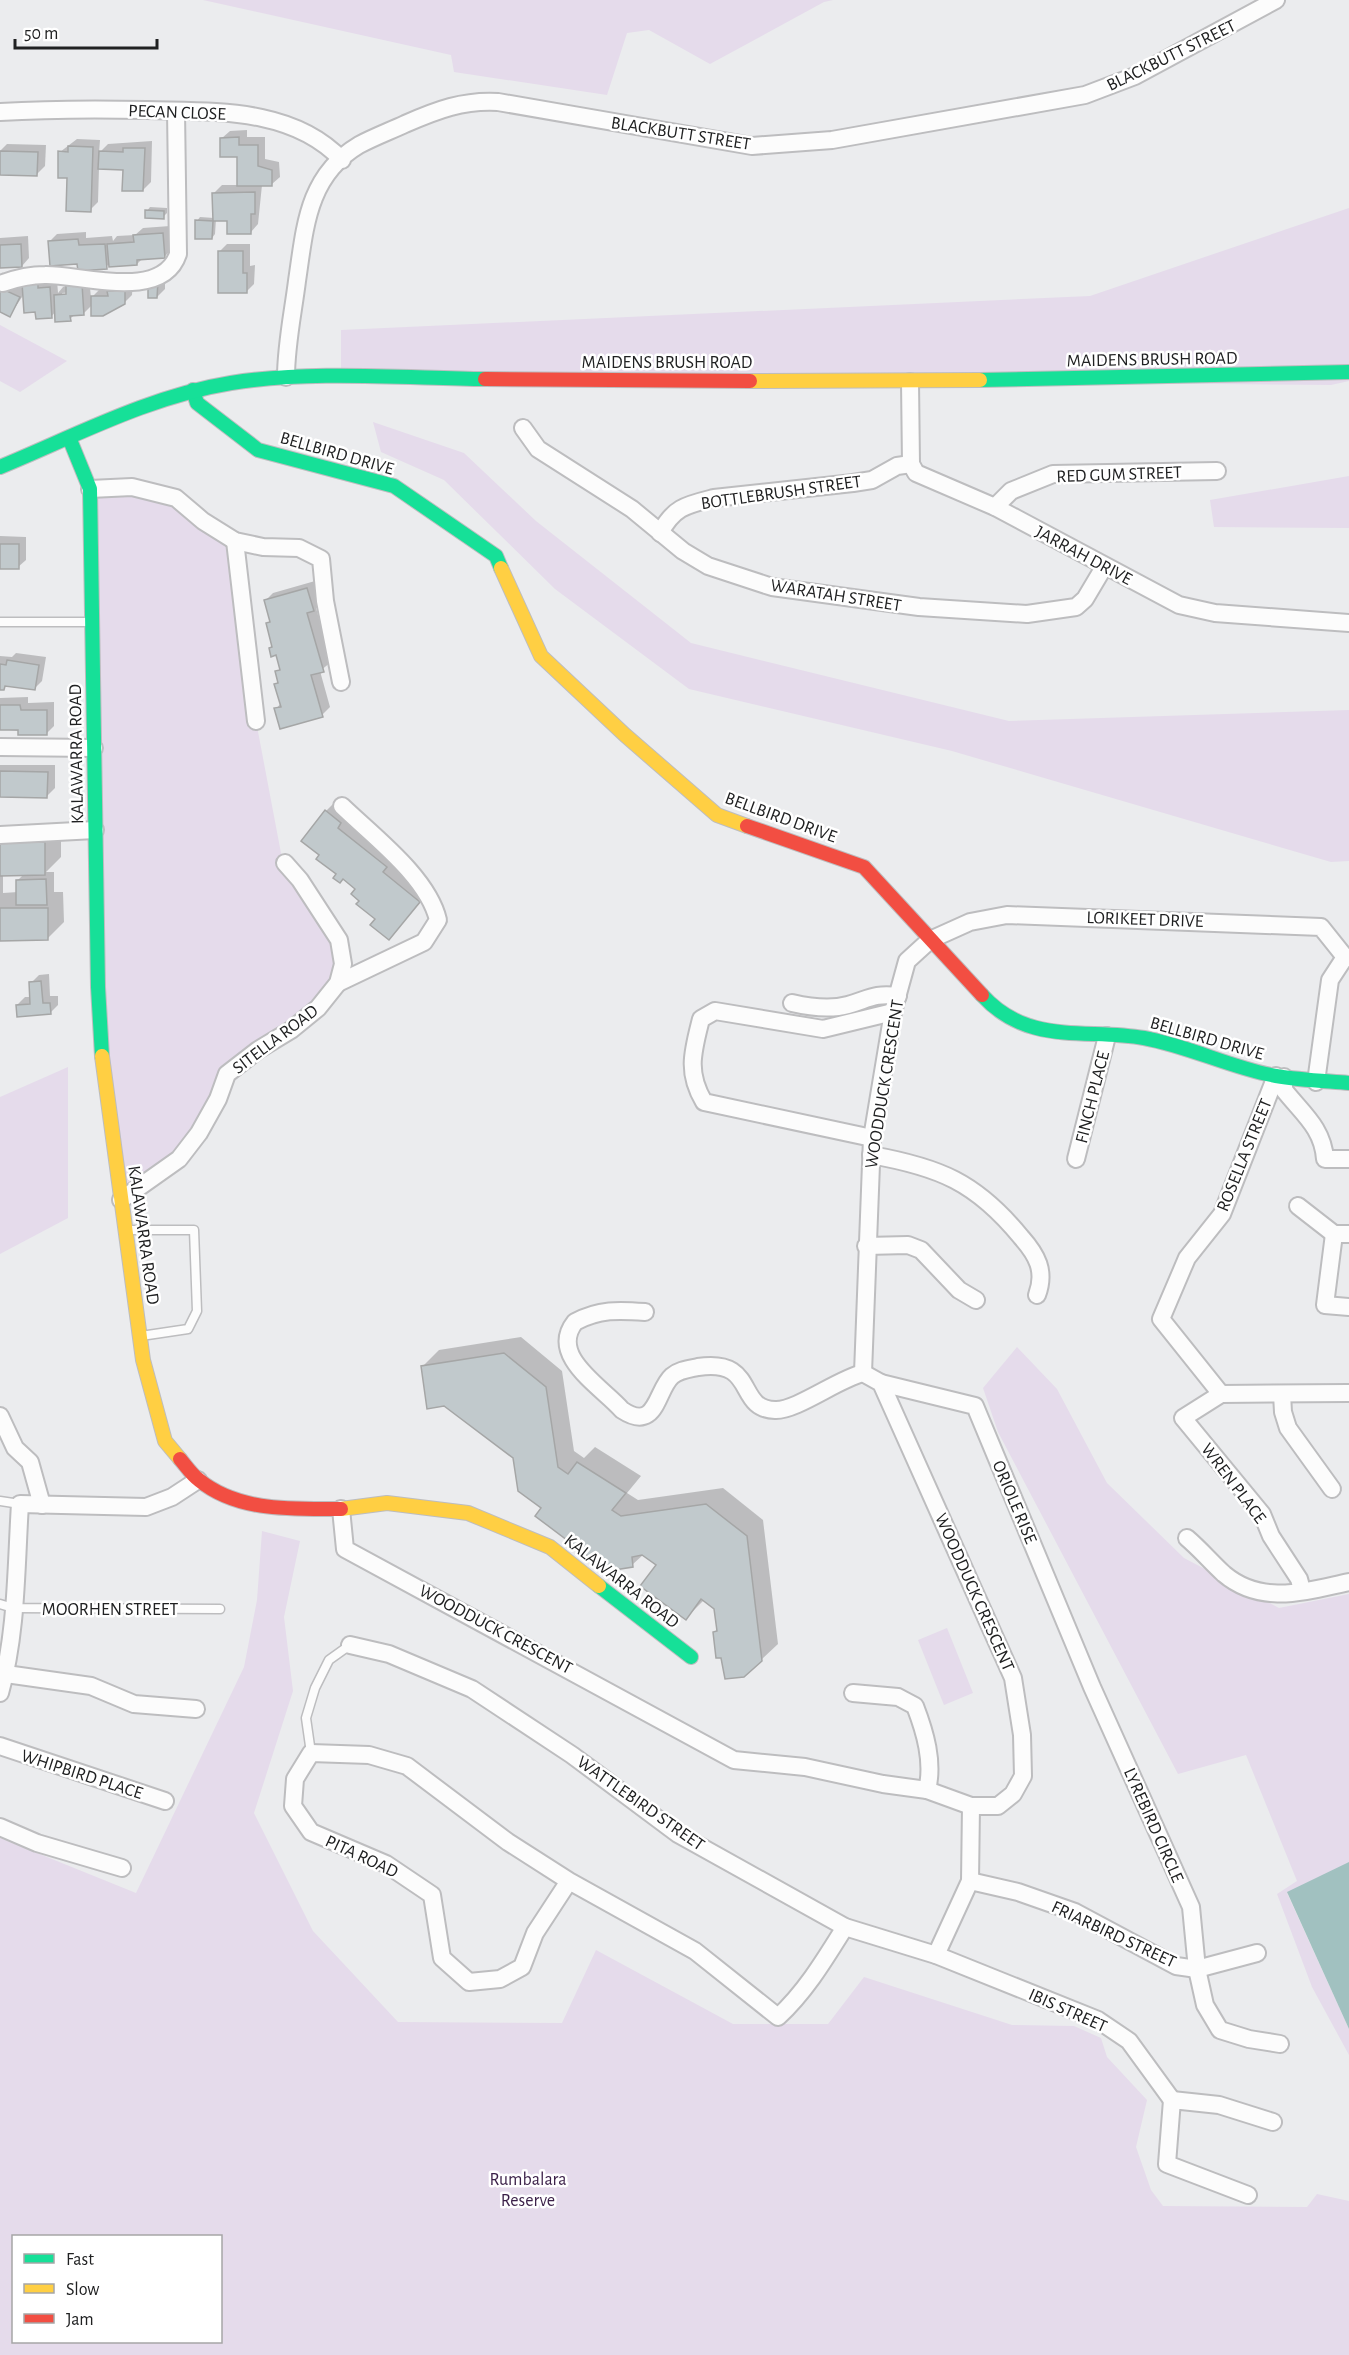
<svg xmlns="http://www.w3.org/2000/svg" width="1349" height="2355" font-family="'Alegreya Sans',sans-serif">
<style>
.green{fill:#e5dbeb;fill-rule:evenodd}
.water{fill:#a1c1c0}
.shadow{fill:#0003;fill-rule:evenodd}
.building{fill:#c1c9cc;stroke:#a5a6a6;stroke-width:1.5}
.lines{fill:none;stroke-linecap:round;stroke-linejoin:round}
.lane-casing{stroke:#bdbdbf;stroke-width:11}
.street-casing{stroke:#bdbdbf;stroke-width:20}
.fast-casing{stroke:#bdbdbf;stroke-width:16}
.slow-casing{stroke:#bdbdbf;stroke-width:16}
.jam-casing{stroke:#bdbdbf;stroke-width:16}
.lane{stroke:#fcfcfc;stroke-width:8}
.street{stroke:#fcfcfc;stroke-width:16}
.fast{stroke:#16e098;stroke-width:14}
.slow{stroke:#ffcf43;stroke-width:14}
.jam{stroke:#f24e42;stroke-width:14}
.labels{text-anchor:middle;stroke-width:5;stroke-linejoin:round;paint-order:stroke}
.street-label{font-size:18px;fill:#202122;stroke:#fff}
.park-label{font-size:18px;fill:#3a1f47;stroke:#fff}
</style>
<rect width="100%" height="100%" fill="#ebecee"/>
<!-- green -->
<g class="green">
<polygon points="203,0 833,0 824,2 710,64 649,30 627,33 607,95 454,72 451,55"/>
<polygon points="1349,208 1349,381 1331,385 341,376 341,330 1090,296"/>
<polygon points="0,325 67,361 20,392 0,381"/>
<polygon points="373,422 464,453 536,521 691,643 1009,721 1349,710 1349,861 1331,862 952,751 689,689 555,589 444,480 381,452"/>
<polygon points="1349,476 1349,528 1214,527 1210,500"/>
<polygon points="90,489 176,498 235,541 256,721 284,869 339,940 338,983 227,1074 199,1133 121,1200 103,1080"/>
<polygon points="68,1067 68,1218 0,1254 0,1097"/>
<polygon points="1017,1347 1057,1389 1107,1483 1184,1558 1279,1608 1349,1594 1349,1922 1287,1893 1349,2029 1349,2055 1312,1987 1277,1894 1297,1881 1246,1755 1178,1774 998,1432 983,1388"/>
<path d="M262 1531 300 1541 284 1617 293 1691 254 1813 313 1931 398 2022 562 2023 596 1950 733 2024H828L864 1977 1012 2025 1074 2026 1101 2038 1107 2057 1147 2100 1136 2147 1151 2190 1163 2206 1307 2207 1317 2194 1349 2201V2355H0V1838L136 1893 244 1667 257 1600ZM14 2236H220V2342H14Z"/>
<polygon points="947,1628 973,1693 944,1705 918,1640"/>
</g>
<!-- water -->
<polygon class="water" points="1349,1862 1349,2029 1287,1892"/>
<!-- shadow -->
<g class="shadow">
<polygon points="247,130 247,137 265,137 265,159 279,162 280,177 272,184 262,185 258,224 251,232 228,219 216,219 215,234 212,238 197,221 200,217 214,218 214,193 222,185 239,185 238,155 222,138 230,131"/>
<polygon points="77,139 100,140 99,153 108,144 152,141 151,182 143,190 124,169 99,168 98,202 90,210 68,177 60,152"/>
<polygon points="7,144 46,145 45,166 37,174 0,173 0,151"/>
<polygon points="150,207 167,208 167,213 163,217 147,211"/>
<polygon points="170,226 172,249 164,257 142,259 137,264 110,263 106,267 78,262 49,242 57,234 86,232 86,238 112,236 113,241 117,236 135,235 143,228"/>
<polygon points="28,236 29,258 22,266 0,267 0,238"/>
<polygon points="227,244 250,244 250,266 255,265 254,284 246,292 219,252"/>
<path d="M2 272 5 279 24 288 23 283 57 280 58 293 63 287 89 277 91 298 100 289 133 279 132 295 124 303 92 305 83 314H75L70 319 56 311 51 317 37 311 24 294 10 315 0 311ZM74 292 62 296V293Z"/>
<polygon points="165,274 165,289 157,297 149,296"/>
<polygon points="0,536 26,537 26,560 18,567 0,567"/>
<polygon points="315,581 321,602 316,608 331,662 320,671 330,707 322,715 276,709 281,703 276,685 279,682 277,672 281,668 277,653 271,648 273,645 267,624 271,620 265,601 273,593"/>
<polygon points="16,653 46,657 42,681 34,689 7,685 0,688 0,656 12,657"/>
<polygon points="28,697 28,703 54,702 54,726 46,734 0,729 0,698"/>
<polygon points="0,765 55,765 55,788 47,796 0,795"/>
<polygon points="334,803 394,858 390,863 427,893 397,930 377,919 361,900 357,889 338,874 321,855 326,811"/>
<path d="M0 826H61V857L46 872H54V892H63L64 922 47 939H0ZM3 874H24L18 880V892L3 893Z"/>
<polygon points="49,974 50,996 58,996 58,1005 50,1013 17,1005 25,997 32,997 31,983 39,975"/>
<polygon points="521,1337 562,1371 574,1451 584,1458 595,1447 641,1476 627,1493 638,1500 723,1488 763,1520 778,1644 761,1660 715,1632 718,1628 715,1608 704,1600 686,1618 658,1565 644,1554 632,1565 543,1508 515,1457 423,1366 439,1350"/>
</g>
<!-- building -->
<g class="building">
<polygon points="239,137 239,145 258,145 258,166 272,170 272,186 237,186 237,157 220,157 220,138"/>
<polygon points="68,146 93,147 91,212 66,211 67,178 58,178 58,151 68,152"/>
<polygon points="123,148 145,148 143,191 122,191 123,170 98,169 99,151 123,152"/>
<polygon points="0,151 38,152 37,176 0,175"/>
<polygon points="255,192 255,214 251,214 251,234 227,234 227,221 213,221 212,193"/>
<polygon points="145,210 164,211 164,219 145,218"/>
<polygon points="195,220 213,221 212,239 195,239"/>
<polygon points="163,233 165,258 137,260 137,265 109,267 107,244 134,242 133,235"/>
<polygon points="78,239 79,245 105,244 107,269 78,271 77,264 50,266 48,241"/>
<polygon points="21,244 22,267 0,268 0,245"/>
<polygon points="218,251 243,251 243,273 247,273 247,293 218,293"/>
<polygon points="148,281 158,281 157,298 148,298"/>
<polygon points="38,282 38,288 50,287 52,318 36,319 35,312 24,313 22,283"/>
<polygon points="82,284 84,315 70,316 71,321 55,322 54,295 66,294 66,285"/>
<polygon points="117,287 125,287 125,304 103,316 91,316 91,296 108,296 107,291 117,291"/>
<polygon points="0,288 20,297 10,317 0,312"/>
<rect x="0" y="544" width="19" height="25"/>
<polygon points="307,588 314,611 307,613 324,672 311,675 323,717 280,729 274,708 281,707 274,684 278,683 275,671 280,670 276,655 271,657 269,648 272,647 266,623 270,622 264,600"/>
<polygon points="7,660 39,665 35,690 5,686 4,690 0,690 0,664 6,665"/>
<polygon points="0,705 20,705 21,710 47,710 47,735 18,735 18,730 0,730"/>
<polygon points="0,771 48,772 47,798 0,797"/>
<polygon points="325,810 341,823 338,828 387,867 383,872 420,902 389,940 370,925 375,919 356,904 359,901 351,894 355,889 343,879 340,883 333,878 336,874 316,859 319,855 301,841"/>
<polygon points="0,842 45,842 45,875 0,876"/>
<polygon points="46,879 47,905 16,905 16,880"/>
<polygon points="0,908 48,908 48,940 0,941"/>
<polygon points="41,981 43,1003 50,1003 51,1014 17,1017 16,1005 30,1004 29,982"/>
<polygon points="504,1353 546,1387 558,1467 568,1474 577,1462 626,1493 612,1510 621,1516 706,1504 747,1536 762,1661 744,1677 725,1679 721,1658 716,1658 713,1632 717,1631 714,1609 701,1599 686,1620 640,1586 656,1565 642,1555 632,1557 633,1567 608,1571 535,1516 541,1508 518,1491 513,1458 444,1406 427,1409 421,1366"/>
</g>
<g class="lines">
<!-- lane casing -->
<g class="lane-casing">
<g id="lane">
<polyline points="0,622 93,622"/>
<polyline points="125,1230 194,1230 197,1311 188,1329 141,1336"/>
<polyline points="0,1501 20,1504"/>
<polyline points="0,1604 13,1608 220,1609"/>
<polyline points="311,1753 306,1718 315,1688 329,1660 350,1645"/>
</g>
</g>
<!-- street casing -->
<g class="street-casing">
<g id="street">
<path d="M0 112C49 109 98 109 147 110 214 112 292 107 342 160"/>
<path d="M3 283C17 278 30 275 45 275 80 274 162 302 178 254L176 111"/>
<path d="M286 377C286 345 293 313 297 281 305 228 307 176 359 145 374 137 390 131 405 124 437 110 463 100 498 102L752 146 832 140 1085 95 1135 76 1276 0"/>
<polyline points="910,382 911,464 916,473 995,507 1179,605 1215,613 1349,623"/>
<polyline points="523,428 538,449 632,509 683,551 708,566 772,587 919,607 1027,614 1076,607 1085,599 1104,567"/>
<polyline points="90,489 132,487 176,498 203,521 235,541 263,547 299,548 321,559 325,601 341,682"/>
<polyline points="995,507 1011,491 1053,474 1217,471"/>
<path d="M660 533C674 507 686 505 714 498L853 483 872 480 897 466 911 464"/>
<polyline points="235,541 256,721"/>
<polyline points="0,747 94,748"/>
<polyline points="0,835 95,830"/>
<path d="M338 983 424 942 438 920C428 877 373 836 342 806"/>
<path d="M792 1003C809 1007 830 1010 848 1005 869 999 874 993 898 996"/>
<polyline points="1276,1076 1222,1214 1187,1258 1161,1319 1221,1394 1349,1393"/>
<path d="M1284 1077V1090C1302 1113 1323 1128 1325 1159H1349"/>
<polyline points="1316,1082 1330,980 1345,957"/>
<path d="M872 1138 704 1102C686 1072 693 1051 701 1019L715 1011 823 1029 893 1012"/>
<path d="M871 1155C939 1167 976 1182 1021 1237 1037 1255 1046 1271 1037 1295"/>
<polyline points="1076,1159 1107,1036"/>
<polyline points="121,1200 179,1159 199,1133 218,1099 227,1074 258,1050 291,1030 318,1008 338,983 343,964 339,940 300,880 285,863"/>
<polyline points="1298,1206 1334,1234"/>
<polyline points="1349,1234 1334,1234 1325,1305 1349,1307"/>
<polyline points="866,1246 908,1245 921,1250 959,1290 976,1300"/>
<path d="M645 1312C619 1310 599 1309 575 1322 548 1356 602 1387 622 1410 657 1433 656 1390 672 1376 679 1370 689 1369 698 1367 758 1358 735 1409 775 1410 796 1411 838 1379 863 1373"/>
<polyline points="863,1373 872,1138 893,1012 907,961 930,940 970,922 1007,915 1321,927 1345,957 1349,958"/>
<polyline points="881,1383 975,1406 1092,1687 1191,1907 1197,1969 1205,2005 1220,2030 1249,2039 1280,2044"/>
<polyline points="1221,1394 1183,1418 1262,1514 1271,1536 1299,1579 1302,1590"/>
<polyline points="1282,1394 1283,1412 1288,1428 1332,1489"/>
<polyline points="0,1416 15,1448 30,1462 42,1505"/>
<polyline points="341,1509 345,1549 734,1760 805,1767 883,1784 927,1790 971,1806 998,1806 1013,1794 1023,1776 1022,1735 1013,1678 881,1383 863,1373"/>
<path d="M1187 1538C1200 1549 1211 1562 1224 1574 1262 1606 1306 1591 1349 1582"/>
<polyline points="350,1645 389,1654 472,1689 572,1755 678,1834 845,1927 936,1955 1098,2020 1129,2041 1172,2100"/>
<polyline points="6,1674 91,1686 134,1704 196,1709"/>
<path d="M0 1693C17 1633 16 1566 20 1504L146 1507 172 1497 198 1480"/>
<path d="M853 1693 898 1697 915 1706C925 1732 934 1762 927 1790"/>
<polyline points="0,1746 165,1801"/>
<polyline points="0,1827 37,1843 122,1868"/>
<path d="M569 1881 535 1933 522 1967 500 1979 469 1982 442 1958 432 1895 386 1864 311 1832 293 1806 295 1779 311 1753 369 1755 407 1766 508 1842 569 1881 695 1951 778 2017C806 1991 825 1959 845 1927"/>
<polyline points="970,1881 1018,1892 1075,1912 1176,1966 1197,1969 1257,1953"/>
<polyline points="936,1955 970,1881 971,1806"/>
<polyline points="1248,2195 1167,2164 1172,2100 1219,2105 1273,2122"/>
</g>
</g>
<!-- fast casing -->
<g class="fast-casing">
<g id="fast">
<polyline points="980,380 1349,372"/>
<polyline points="193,390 197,403 258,450 394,486 496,556 501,568"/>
<polyline points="70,440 90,489 98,987 102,1056"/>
<path d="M0 467C75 436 150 396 231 383 311 370 404 378 485 379"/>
<path d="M982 995C1028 1046 1086 1028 1144 1038 1189 1046 1231 1068 1276 1076 1300 1080 1325 1081 1349 1083"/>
<polyline points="599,1586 691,1657"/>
</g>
</g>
<!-- slow casing -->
<g class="slow-casing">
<g id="slow">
<polyline points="750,381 980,380"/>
<polyline points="501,568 541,656 625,735 717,815 747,826"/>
<polyline points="102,1056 143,1360 165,1441 180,1459"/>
<polyline points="341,1509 387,1503 468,1513 550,1547 599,1586"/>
</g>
</g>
<!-- jam casing -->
<g class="jam-casing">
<g id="jam">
<polyline points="485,379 750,381"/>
<polyline points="747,826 864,867 982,995"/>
<path d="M180 1459C186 1466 192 1475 199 1480 238 1512 293 1509 341 1509"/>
</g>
</g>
<!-- lane -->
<use href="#lane" class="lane"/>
<!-- street -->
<use href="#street" class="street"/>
<!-- fast -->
<use href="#fast" class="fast"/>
<!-- slow -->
<use href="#slow" class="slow"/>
<!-- jam -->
<use href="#jam" class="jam"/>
</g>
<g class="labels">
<!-- street labels -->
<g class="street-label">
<text transform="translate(1171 55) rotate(-26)" y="6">BLACKBUTT STREET</text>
<text transform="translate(177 112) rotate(2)" y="6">PECAN CLOSE</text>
<text transform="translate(681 133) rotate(9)" y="6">BLACKBUTT STREET</text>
<text transform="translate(1152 359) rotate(-1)" y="6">MAIDENS BRUSH ROAD</text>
<text x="667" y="368">MAIDENS BRUSH ROAD</text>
<text transform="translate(337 453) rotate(16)" y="6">BELLBIRD DRIVE</text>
<text transform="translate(1119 474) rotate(-2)" y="6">RED GUM STREET</text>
<text transform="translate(781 492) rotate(-8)" y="6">BOTTLEBRUSH STREET</text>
<text transform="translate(1084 555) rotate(28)" y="6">JARRAH DRIVE</text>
<text transform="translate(836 595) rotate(9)" y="6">WARATAH STREET</text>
<text transform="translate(76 754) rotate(-91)" y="6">KALAWARRA ROAD</text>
<text transform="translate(781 817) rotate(20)" y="6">BELLBIRD DRIVE</text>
<text transform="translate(1145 919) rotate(2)" y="6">LORIKEET DRIVE</text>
<text transform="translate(1207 1038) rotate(16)" y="6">BELLBIRD DRIVE</text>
<text transform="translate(275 1039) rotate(-37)" y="6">SITELLA ROAD</text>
<text transform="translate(884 1084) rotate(-81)" y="6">WOODDUCK CRESCENT</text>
<text transform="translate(1092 1097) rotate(-76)" y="6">FINCH PLACE</text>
<text transform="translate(1244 1155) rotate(-68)" y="6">ROSELLA STREET</text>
<text transform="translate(144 1235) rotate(82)" y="6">KALAWARRA ROAD</text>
<text transform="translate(1234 1483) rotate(53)" y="6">WREN PLACE</text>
<text transform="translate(1015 1502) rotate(67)" y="6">ORIOLE RISE</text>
<text transform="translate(622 1581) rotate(38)" y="6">KALAWARRA ROAD</text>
<text transform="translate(975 1592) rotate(66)" y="6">WOODDUCK CRESCENT</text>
<text x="110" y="1615">MOORHEN STREET</text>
<text transform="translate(496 1629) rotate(28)" y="6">WOODDUCK CRESCENT</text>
<text transform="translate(82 1774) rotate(18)" y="6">WHIPBIRD PLACE</text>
<text transform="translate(641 1803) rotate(35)" y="6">WATTLEBIRD STREET</text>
<text transform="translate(1154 1825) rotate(66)" y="6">LYREBIRD CIRCLE</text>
<text transform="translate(362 1856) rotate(25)" y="6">PITA ROAD</text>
<text transform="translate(1114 1934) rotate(25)" y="6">FRIARBIRD STREET</text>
<text transform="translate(1068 2010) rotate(24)" y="6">IBIS STREET</text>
</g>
<!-- park labels -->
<g class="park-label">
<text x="528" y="2185">Rumbalara<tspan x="528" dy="21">Reserve</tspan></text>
</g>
</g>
<!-- legend -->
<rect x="12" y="2235" width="210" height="108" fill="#ffffff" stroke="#a6a6a7" stroke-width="1.5"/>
<rect x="24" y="2254" width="30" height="9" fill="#16e098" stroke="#a6a6a7" stroke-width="1.5"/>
<text x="66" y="2265" font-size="18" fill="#202122">Fast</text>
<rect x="24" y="2284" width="30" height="9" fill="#ffcf43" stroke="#a6a6a7" stroke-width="1.5"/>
<text x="66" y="2295" font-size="18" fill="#202122">Slow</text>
<rect x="24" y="2314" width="30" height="9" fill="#f24e42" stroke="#a6a6a7" stroke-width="1.5"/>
<text x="66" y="2325" font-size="18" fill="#202122">Jam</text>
<!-- scale -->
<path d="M15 39v9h142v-9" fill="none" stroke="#202122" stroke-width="3"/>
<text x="24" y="39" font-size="18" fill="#202122" stroke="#ffffff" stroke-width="4.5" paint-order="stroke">50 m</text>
</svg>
